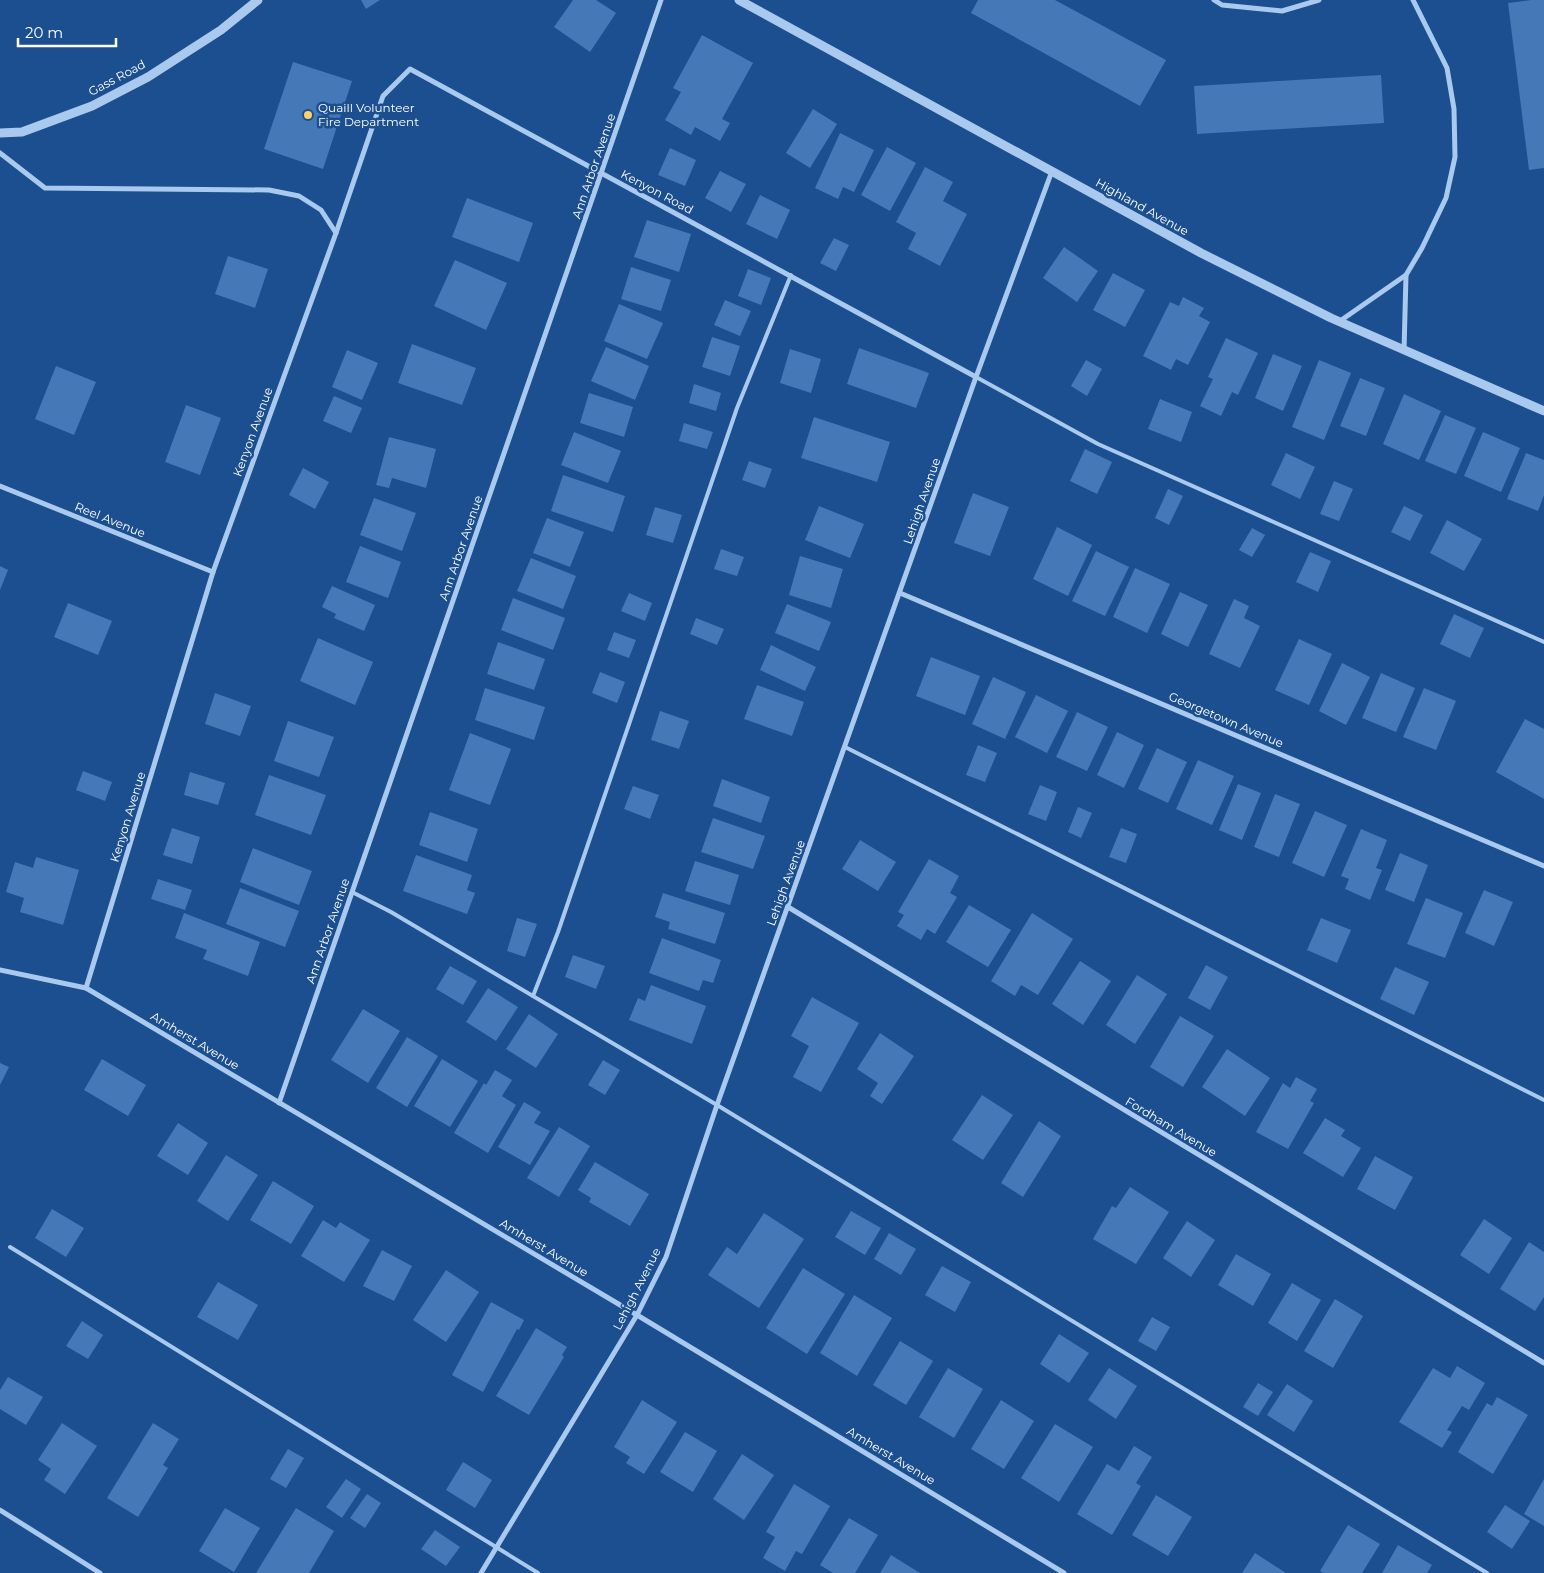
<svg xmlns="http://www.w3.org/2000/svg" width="1544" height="1573" font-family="Montserrat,sans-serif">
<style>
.building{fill:#4478b7}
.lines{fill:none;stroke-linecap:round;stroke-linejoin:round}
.service{stroke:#a9c9ee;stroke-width:4}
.minor{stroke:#a9c9ee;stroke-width:5}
.tertiary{stroke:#a9c9ee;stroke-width:9}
.poi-dot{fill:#ffd166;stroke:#1b4f8f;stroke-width:2}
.labels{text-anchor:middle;stroke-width:5;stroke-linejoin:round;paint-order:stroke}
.street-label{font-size:12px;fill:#fff;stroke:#1b4f8f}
.poi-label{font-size:12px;fill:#fff;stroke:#1b4f8f;text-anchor:start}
</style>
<rect width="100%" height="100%" fill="#1b4f8f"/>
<!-- building -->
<g class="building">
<polygon points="361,0 380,0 366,9"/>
<polygon points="573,0 596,0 616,13 590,52 554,27"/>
<polygon points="978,0 1055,0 1166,60 1140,106 971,13"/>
<polygon points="1531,0 1544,0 1544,168 1529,170 1508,3"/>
<polygon points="702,35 753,63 722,119 730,123 720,141 695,127 691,135 665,120 681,92 673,88"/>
<polygon points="293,62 352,81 323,169 264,149"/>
<polygon points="1381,75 1384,123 1197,134 1194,86"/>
<polygon points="813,109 837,124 810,168 786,153"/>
<polygon points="840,133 874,150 854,192 843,187 838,199 815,188"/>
<polygon points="887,147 916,163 890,211 861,195"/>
<polygon points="670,148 696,160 685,186 658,175"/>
<polygon points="925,167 953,182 943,201 967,214 940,266 908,249 916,233 896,222"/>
<polygon points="720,171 746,184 731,212 705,198"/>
<polygon points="760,195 790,210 777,239 746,224"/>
<polygon points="467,198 533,223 519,262 452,237"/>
<polygon points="647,220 691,234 679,272 634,257"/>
<polygon points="834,238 849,245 836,271 820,263"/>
<polygon points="1064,247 1098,271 1077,302 1043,278"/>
<polygon points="228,256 268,269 255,308 215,294"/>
<polygon points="455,260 507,283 486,330 434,306"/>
<polygon points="631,267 671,280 661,311 621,299"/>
<polygon points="748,269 771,278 761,305 738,296"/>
<polygon points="1113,273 1145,290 1125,327 1093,310"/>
<polygon points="1183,297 1204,308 1199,316 1210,322 1188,365 1176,359 1171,370 1143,356 1170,302 1179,306"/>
<polygon points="725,300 751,311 740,336 714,325"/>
<polygon points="619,304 663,323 647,359 604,341"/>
<polygon points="712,337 740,346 730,376 702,367"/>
<polygon points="1226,338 1258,353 1238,395 1232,392 1221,416 1200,406 1213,379 1208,377"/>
<polygon points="412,344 476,368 462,405 398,383"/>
<polygon points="606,347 649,366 635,400 591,381"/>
<polygon points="859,348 929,373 916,408 847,384"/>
<polygon points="790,349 821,359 811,393 780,383"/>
<polygon points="347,350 378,363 362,400 332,387"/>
<polygon points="1273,354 1302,366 1283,411 1255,398"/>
<polygon points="1086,360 1102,369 1087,396 1071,386"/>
<polygon points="1319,360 1351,373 1324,440 1292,427"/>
<polygon points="56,366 96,382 74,435 35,419"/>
<polygon points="1360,378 1385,388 1366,436 1340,426"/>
<polygon points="694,384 721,393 716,411 689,403"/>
<polygon points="589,393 633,407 624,437 580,423"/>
<polygon points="1404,394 1441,411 1419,460 1383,444"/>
<polygon points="334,396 362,408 351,433 323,421"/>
<polygon points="1160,399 1192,412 1181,442 1148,429"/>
<polygon points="186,405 221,418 200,475 165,462"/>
<polygon points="1445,415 1476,428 1456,474 1425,461"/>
<polygon points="814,417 890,442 877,482 801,458"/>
<polygon points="684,423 713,432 707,449 679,441"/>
<polygon points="574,432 621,451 608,483 561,465"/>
<polygon points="1483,432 1520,448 1501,492 1464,476"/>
<polygon points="389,437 436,449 426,488 392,478 389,488 376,485"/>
<polygon points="1085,449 1112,462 1097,494 1070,481"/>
<polygon points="1286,453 1315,467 1300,499 1271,485"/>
<polygon points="1526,453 1544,460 1544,495 1538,511 1507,499"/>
<polygon points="749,461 772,469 765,488 742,480"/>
<polygon points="303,468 329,482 315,509 289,495"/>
<polygon points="563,475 625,496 613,532 551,511"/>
<polygon points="1334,481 1353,489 1339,521 1320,514"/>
<polygon points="1168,489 1183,496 1169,525 1155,518"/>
<polygon points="973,493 1009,507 990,556 954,543"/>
<polygon points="374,498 416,513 402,551 360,535"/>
<polygon points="819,506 864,524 850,558 805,540"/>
<polygon points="1404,506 1423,515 1410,541 1391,532"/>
<polygon points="655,507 682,515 673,543 646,535"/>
<polygon points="547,518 584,532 570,567 533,553"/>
<polygon points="1447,520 1482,539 1464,571 1430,553"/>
<polygon points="1057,527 1092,545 1068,596 1033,579"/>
<polygon points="1252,528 1265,535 1252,557 1239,550"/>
<polygon points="360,546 401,562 388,598 346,582"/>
<polygon points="721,549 744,557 737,576 714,569"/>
<polygon points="1096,551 1129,567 1105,616 1072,601"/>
<polygon points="1310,552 1331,561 1318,592 1296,582"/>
<polygon points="800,556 843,569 831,608 789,595"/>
<polygon points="531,558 576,576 563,609 517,591"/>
<polygon points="0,566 8,570 0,590"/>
<polygon points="1135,568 1170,584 1147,633 1113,617"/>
<polygon points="332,586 375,605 364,631 334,618 336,614 322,607"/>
<polygon points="1180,592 1208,605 1188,647 1161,634"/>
<polygon points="629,593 652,603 645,621 621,611"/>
<polygon points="513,598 565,618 553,650 501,630"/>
<polygon points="1234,599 1249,606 1244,618 1260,626 1240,668 1209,654"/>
<polygon points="68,603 112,621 98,655 54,637"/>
<polygon points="787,604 831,622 819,651 775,633"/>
<polygon points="1454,614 1484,628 1470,658 1440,644"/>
<polygon points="696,618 724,629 717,645 690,634"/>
<polygon points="614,632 636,640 629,658 607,650"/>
<polygon points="318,638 373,662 355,705 300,681"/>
<polygon points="1299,639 1332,654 1309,705 1275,690"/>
<polygon points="498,642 545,659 534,690 487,674"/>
<polygon points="771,645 816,667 805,691 760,670"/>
<polygon points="931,657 980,676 965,715 916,696"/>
<polygon points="1342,663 1370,677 1346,725 1319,711"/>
<polygon points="600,672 625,682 617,703 592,693"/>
<polygon points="1381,673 1415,688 1396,732 1362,718"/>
<polygon points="993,677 1026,692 1005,739 972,724"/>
<polygon points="757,685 804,702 792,736 744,719"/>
<polygon points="485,688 545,707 534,740 475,720"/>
<polygon points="1424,688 1456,701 1436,750 1403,737"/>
<polygon points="215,693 251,706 240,736 205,724"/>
<polygon points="1036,695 1068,711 1047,753 1015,737"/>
<polygon points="660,711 689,721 679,749 651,740"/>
<polygon points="1077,712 1108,727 1087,771 1056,757"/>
<polygon points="1525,719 1544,729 1544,799 1496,772"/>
<polygon points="288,721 334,737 319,777 274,761"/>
<polygon points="1117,732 1144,745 1124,788 1097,775"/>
<polygon points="470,733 511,749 490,805 449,790"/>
<polygon points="978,745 997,753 985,782 966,775"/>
<polygon points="1157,748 1187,762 1168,803 1138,789"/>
<polygon points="1198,760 1234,776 1212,825 1176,809"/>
<polygon points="83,771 112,782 105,801 76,790"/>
<polygon points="190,772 225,783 218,805 184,795"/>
<polygon points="269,775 326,795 311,835 255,815"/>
<polygon points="722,779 770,797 761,823 713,806"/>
<polygon points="1238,784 1261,793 1242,840 1219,830"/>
<polygon points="1040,785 1057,792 1046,821 1028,814"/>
<polygon points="633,786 659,795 650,819 624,809"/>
<polygon points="1275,794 1300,804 1279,857 1254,847"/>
<polygon points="1078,807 1092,813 1081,838 1068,832"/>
<polygon points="1315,811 1347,825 1324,877 1292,863"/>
<polygon points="430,812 478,829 467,862 419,845"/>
<polygon points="713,818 765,836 753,869 701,852"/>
<polygon points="172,828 200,837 192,864 163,855"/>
<polygon points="1121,828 1137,834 1126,863 1109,857"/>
<polygon points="1361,829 1387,840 1376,868 1382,870 1370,900 1345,889 1349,879 1341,876"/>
<polygon points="860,840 896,862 878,891 842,869"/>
<polygon points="253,848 312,871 299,905 240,882"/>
<polygon points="1400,853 1428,865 1414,902 1385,890"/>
<polygon points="416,855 472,875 467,890 475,893 467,914 403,891"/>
<polygon points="36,857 79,870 63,925 20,912 24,898 6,892 15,862 33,868"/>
<polygon points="929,859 959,876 950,893 957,897 935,934 927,929 921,940 897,926 904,915 898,912"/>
<polygon points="695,861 739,875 730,905 685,891"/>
<polygon points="158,879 192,890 185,910 151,899"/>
<polygon points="240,888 299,911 285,947 226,924"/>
<polygon points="1484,890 1513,902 1494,946 1465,933"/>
<polygon points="663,893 725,913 715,944 668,929 670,922 655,917"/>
<polygon points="1426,898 1463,913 1445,958 1407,944"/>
<polygon points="969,905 1011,930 988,967 946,942"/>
<polygon points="184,913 260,942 248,976 203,959 207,950 175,938"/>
<polygon points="1032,913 1073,939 1038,995 1021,985 1015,996 991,981"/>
<polygon points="517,918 537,924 525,957 507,951"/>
<polygon points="1321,918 1351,930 1337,963 1307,950"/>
<polygon points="662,938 721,960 713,983 703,980 699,991 649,973"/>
<polygon points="573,955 605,966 596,989 565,977"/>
<polygon points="1080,961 1111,981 1083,1025 1052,1004"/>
<polygon points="1206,965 1228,977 1210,1010 1188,998"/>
<polygon points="450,966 477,981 463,1005 436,989"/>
<polygon points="1395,967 1429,982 1414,1015 1380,999"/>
<polygon points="1137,975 1167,994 1135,1044 1106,1025"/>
<polygon points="651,985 706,1006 692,1044 629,1020 638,998 645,1001"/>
<polygon points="488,988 518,1007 496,1041 466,1022"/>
<polygon points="812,997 859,1023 821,1092 793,1077 809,1046 791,1036"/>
<polygon points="363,1009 400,1031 368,1083 331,1060"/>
<polygon points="529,1014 558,1034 536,1068 506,1049"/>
<polygon points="1180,1016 1214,1036 1183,1087 1150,1067"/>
<polygon points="880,1033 914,1056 882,1104 870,1096 878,1083 857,1069"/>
<polygon points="407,1037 438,1056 407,1107 376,1088"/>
<polygon points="1227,1049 1270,1078 1245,1116 1202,1087"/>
<polygon points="102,1059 146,1085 128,1116 84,1090"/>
<polygon points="442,1059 478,1081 450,1127 414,1106"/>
<polygon points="603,1060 620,1070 605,1095 588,1085"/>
<polygon points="0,1063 9,1067 0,1085"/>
<polygon points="495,1070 512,1080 502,1096 516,1105 488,1153 454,1133 484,1083 486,1085"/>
<polygon points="1296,1077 1317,1089 1310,1101 1314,1103 1288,1149 1256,1132 1283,1083 1290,1088"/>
<polygon points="982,1095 1013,1115 983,1160 952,1140"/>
<polygon points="524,1102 541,1112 534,1123 550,1131 530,1165 498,1147"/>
<polygon points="1325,1118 1345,1130 1341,1136 1361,1148 1343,1177 1303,1153"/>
<polygon points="1039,1121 1061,1136 1023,1197 1001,1183"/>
<polygon points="178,1123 208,1143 188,1175 157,1156"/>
<polygon points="559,1127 590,1146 559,1197 527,1178"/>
<polygon points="226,1155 258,1175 228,1221 197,1201"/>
<polygon points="1375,1156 1413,1177 1395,1210 1357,1189"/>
<polygon points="595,1162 649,1194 630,1226 589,1202 591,1198 578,1190"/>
<polygon points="273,1181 314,1206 291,1244 250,1220"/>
<polygon points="1130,1187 1169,1212 1136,1264 1093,1239 1112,1206 1116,1208"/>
<polygon points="52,1209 84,1228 66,1257 35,1238"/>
<polygon points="851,1211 881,1228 865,1255 835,1237"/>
<polygon points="764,1213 804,1239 759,1308 708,1275 727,1247 737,1254"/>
<polygon points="1484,1219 1512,1238 1489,1274 1460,1255"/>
<polygon points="323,1220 336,1228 340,1222 370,1240 344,1282 301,1256"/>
<polygon points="1187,1221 1215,1240 1191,1277 1163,1258"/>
<polygon points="889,1233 916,1249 901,1275 874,1259"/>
<polygon points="1529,1242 1544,1252 1544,1297 1535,1311 1500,1289"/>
<polygon points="382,1250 412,1266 394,1301 363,1286"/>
<polygon points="1236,1254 1271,1274 1253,1306 1218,1285"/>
<polygon points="942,1266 971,1282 955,1312 925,1295"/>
<polygon points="803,1268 845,1294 807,1354 766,1328"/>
<polygon points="446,1270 479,1292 446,1342 413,1320"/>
<polygon points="218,1282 258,1305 238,1340 197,1317"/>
<polygon points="1292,1283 1321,1300 1297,1341 1268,1323"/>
<polygon points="854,1295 892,1318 857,1376 820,1353"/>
<polygon points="1335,1299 1363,1316 1333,1368 1304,1351"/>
<polygon points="491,1302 524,1320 519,1330 517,1329 483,1392 452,1375"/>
<polygon points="1152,1317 1170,1327 1156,1351 1138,1341"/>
<polygon points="82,1321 103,1335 88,1359 66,1346"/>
<polygon points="536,1328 567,1347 562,1355 564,1357 529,1415 496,1396"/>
<polygon points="1059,1334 1089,1353 1069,1383 1040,1364"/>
<polygon points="900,1341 933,1361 906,1405 873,1385"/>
<polygon points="1457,1366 1485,1383 1469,1410 1462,1406 1447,1430 1452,1432 1442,1448 1399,1422 1433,1368 1450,1378"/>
<polygon points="948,1368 983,1389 954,1438 919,1417"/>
<polygon points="1109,1368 1137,1386 1116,1419 1088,1400"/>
<polygon points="8,1377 43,1397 26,1425 0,1409 0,1390"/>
<polygon points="1258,1383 1273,1392 1258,1416 1243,1407"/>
<polygon points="1287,1384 1313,1401 1294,1432 1267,1415"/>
<polygon points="1497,1397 1528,1415 1493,1474 1458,1452 1487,1403 1492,1406"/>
<polygon points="642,1400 677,1422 644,1474 626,1463 630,1457 614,1447"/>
<polygon points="1001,1400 1034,1421 1004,1469 971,1449"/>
<polygon points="62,1423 97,1446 65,1494 44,1480 51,1469 38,1460"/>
<polygon points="153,1423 179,1439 163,1465 168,1468 138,1517 107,1498"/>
<polygon points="1055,1424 1093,1447 1059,1502 1021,1478"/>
<polygon points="685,1432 717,1451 693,1492 660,1472"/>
<polygon points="1134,1446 1152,1457 1136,1483 1141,1486 1112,1535 1077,1514 1107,1464 1119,1471"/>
<polygon points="288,1449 304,1458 286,1488 270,1479"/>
<polygon points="742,1454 774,1475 744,1520 713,1499"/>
<polygon points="463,1462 492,1480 475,1508 446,1490"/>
<polygon points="346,1479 361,1489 342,1518 326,1507"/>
<polygon points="1544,1479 1544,1526 1524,1514"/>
<polygon points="794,1484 830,1506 802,1554 796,1551 785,1571 763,1558 775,1537 766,1532"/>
<polygon points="367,1494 381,1503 365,1528 350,1518"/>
<polygon points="1156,1495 1192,1517 1168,1556 1132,1535"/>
<polygon points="1505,1505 1530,1521 1512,1549 1487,1532"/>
<polygon points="225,1508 260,1528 234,1572 199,1551"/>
<polygon points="296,1508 334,1531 309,1573 256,1573"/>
<polygon points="849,1518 878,1535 855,1573 833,1573 820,1565"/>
<polygon points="1348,1525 1380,1544 1362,1573 1323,1573 1320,1571"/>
<polygon points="435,1530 460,1547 446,1566 421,1549"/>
<polygon points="1398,1545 1432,1565 1427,1573 1382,1573"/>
<polygon points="1255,1553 1286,1573 1242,1573"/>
<polygon points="891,1555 920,1573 880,1573"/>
</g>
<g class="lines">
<!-- service -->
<g class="service">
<polyline points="976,377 1098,444 1544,642"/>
<polyline points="845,747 1544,1100"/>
<polyline points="352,892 391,912 717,1105 1487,1573"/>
<polyline points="533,996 558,932 737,408 791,275"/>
<polyline points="10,1247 538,1573"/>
</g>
<!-- minor -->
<g class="minor">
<polyline points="1214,0 1222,5 1282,11 1319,0"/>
<polyline points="0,153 45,188 269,190 299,196 321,210 336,233"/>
<polyline points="1340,321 1406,275 1422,248 1446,198 1455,157 1454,109 1447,68 1413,0"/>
<polyline points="1404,351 1406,275"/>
<polyline points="0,486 213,572"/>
<polyline points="900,593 1544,866"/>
<polyline points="788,907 1544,1363"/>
<polyline points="0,970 86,988 637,1315 1064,1573"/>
<polyline points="86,988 213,572 336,233 383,96 410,69 976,377"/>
<polyline points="279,1103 661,0"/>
<polyline points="0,1510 100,1573"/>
<polyline points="481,1573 637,1315 666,1257 717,1105 976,377 1052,171"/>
</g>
<!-- tertiary -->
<g class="tertiary">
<polyline points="739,0 1201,253 1331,318 1544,411"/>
<polyline points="0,133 22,132 92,106 148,77 221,30 258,0"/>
</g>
</g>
<!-- markers -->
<circle class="poi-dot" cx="308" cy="115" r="5"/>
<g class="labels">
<!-- street labels -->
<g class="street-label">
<text transform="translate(117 78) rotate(-28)" y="4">Gass Road</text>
<text transform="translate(594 166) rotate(-71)" y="4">Ann Arbor Avenue</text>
<text transform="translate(657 192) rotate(28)" y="4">Kenyon Road</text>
<text transform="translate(1142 207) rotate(29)" y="4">Highland Avenue</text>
<text transform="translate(253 432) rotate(-70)" y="4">Kenyon Avenue</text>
<text transform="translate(922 501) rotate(-71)" y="4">Lehigh Avenue</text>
<text transform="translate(110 520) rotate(22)" y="4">Reel Avenue</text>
<text transform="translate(461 548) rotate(-71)" y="4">Ann Arbor Avenue</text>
<text transform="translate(1226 720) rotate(23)" y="4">Georgetown Avenue</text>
<text transform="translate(128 817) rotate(-73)" y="4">Kenyon Avenue</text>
<text transform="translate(786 883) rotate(-70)" y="4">Lehigh Avenue</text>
<text transform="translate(328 931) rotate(-71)" y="4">Ann Arbor Avenue</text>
<text transform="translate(195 1041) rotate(31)" y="4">Amherst Avenue</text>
<text transform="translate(1171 1127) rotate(31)" y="4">Fordham Avenue</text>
<text transform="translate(544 1248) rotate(31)" y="4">Amherst Avenue</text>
<text transform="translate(637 1289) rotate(-63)" y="4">Lehigh Avenue</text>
<text transform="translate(891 1456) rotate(31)" y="4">Amherst Avenue</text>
</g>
<!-- poi labels -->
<g class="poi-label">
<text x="318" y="112">Quaill Volunteer<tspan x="318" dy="14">Fire Department</tspan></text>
</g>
</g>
<!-- scale -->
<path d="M18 38v8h98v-8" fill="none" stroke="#ffffff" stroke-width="2.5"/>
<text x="25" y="38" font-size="15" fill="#ffffff" stroke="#1b4f8f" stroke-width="4" paint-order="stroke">20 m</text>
</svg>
